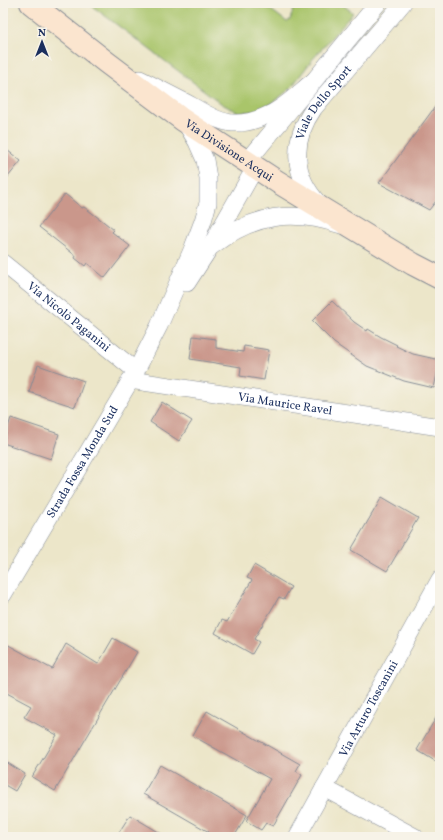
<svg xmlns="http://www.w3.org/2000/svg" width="443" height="840" font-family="Vollkorn,serif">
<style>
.green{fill:#a9c56b;stroke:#627a64}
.building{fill:#ca978b}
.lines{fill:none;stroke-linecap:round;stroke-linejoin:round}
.street-casing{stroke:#848a94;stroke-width:18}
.secondary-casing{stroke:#848a94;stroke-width:24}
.street{stroke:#fff;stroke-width:17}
.secondary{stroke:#fbe5cf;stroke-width:22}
.labels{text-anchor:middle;stroke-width:3;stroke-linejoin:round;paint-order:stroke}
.street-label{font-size:12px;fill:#1b2f5e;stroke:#f7f3e8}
</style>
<rect width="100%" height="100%" fill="#f7f3e8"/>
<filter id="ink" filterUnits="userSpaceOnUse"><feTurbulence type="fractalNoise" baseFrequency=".025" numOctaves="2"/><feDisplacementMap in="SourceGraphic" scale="8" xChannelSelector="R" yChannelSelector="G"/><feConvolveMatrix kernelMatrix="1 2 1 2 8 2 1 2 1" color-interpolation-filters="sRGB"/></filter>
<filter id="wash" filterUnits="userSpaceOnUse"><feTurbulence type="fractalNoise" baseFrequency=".012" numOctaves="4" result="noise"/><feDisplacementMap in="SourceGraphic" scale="16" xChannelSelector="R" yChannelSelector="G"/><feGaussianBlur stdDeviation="0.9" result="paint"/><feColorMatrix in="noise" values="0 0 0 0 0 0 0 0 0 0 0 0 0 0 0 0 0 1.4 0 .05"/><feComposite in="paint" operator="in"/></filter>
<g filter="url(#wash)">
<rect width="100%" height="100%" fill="#ece6c9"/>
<!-- green -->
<polygon class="green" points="88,3 262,3 287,22 290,20 293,10 301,3 341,3 353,13 312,60 290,89 262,111 237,112 222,104"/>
<g id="blocks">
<!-- building -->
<g class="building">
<polygon points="440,100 440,196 429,210 379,183"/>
<polygon points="3,147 21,161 3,183"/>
<polygon points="65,194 82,208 84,207 104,222 114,230 112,232 130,246 105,278 87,263 85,266 75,258 76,256 39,227"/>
<polygon points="332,301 354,322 367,331 368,329 381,337 397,345 396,346 413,354 440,360 434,388 404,381 367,366 334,343 312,321"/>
<polygon points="193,336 216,339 216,348 243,352 244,346 269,350 264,380 240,376 241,367 190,359"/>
<polygon points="38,365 84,381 75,407 29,392"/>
<polygon points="162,402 192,421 179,441 150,422"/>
<polygon points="11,418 59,434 51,459 3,443"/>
<polygon points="382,497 418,518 387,571 351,550"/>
<polygon points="254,565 291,587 284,599 279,597 254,639 259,642 252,654 215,633 222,620 227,622 252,580 247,578"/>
<polygon points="113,638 137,652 55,791 32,777 57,735 24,717 31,706 3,691 3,642 52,669 66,644 98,664"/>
<polygon points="207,711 300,764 296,771 302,775 273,826 266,823 261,830 246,821 270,779 193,736"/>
<polygon points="440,711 440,764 417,750"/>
<polygon points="3,760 25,774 15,791 3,784"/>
<polygon points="160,765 247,815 234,837 207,837 209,832 143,794"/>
<polygon points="130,815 167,837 116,837"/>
</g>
</g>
</g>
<g filter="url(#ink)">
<use href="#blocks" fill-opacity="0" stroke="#848a94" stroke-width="1"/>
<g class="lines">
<!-- street casing -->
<g class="street-casing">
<g id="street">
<path d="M140 79C156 87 171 95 187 103 220 122 234 132 272 113 286 106 299 93 311 83"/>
<polyline points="247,162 378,3"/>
<path id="s1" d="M319 204C292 175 291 141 314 108L403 3"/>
<path d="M212 246C253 214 293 209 341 225"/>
<path id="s2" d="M3 263 136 371"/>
<polyline points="187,283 209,249 255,168"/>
<path id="s3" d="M130 380 440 427"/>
<path id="s4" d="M3 595 136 371 159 326 192 250 203 221 208 203V178L205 160 197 142 185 122"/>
<polyline points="324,788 415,837"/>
<path id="s5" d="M297 837 440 579"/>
</g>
</g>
<!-- secondary casing -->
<g class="secondary-casing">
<g id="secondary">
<path id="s6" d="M31 3 106 62 183 120 278 182 413 264 440 278"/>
</g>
</g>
<!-- street -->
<use href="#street" class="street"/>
<!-- secondary -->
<use href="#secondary" class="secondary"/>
</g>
</g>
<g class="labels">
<!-- street labels -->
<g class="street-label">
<text dy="4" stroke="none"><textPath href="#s1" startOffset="115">Viale Dello Sport</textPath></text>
<text dy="4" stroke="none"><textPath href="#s6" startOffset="247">Via Divisione Acqui</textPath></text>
<text dy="4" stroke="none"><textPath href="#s2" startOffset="85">Via Nicolò Paganini</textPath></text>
<text dy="4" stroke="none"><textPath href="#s3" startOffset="157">Via Maurice Ravel</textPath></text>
<text dy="4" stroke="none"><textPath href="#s4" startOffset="155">Strada Fossa Monda Sud</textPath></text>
<text dy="4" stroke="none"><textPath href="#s5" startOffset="147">Via Arturo Toscanini</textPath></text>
</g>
</g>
<!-- margin -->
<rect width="443" height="840" fill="none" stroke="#f7f3e8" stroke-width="16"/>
<!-- north arrow -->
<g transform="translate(42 42)" stroke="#f7f3e8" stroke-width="3" paint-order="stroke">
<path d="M0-3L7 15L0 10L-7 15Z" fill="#1b2f5e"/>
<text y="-6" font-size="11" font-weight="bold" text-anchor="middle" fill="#1b2f5e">N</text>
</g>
</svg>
